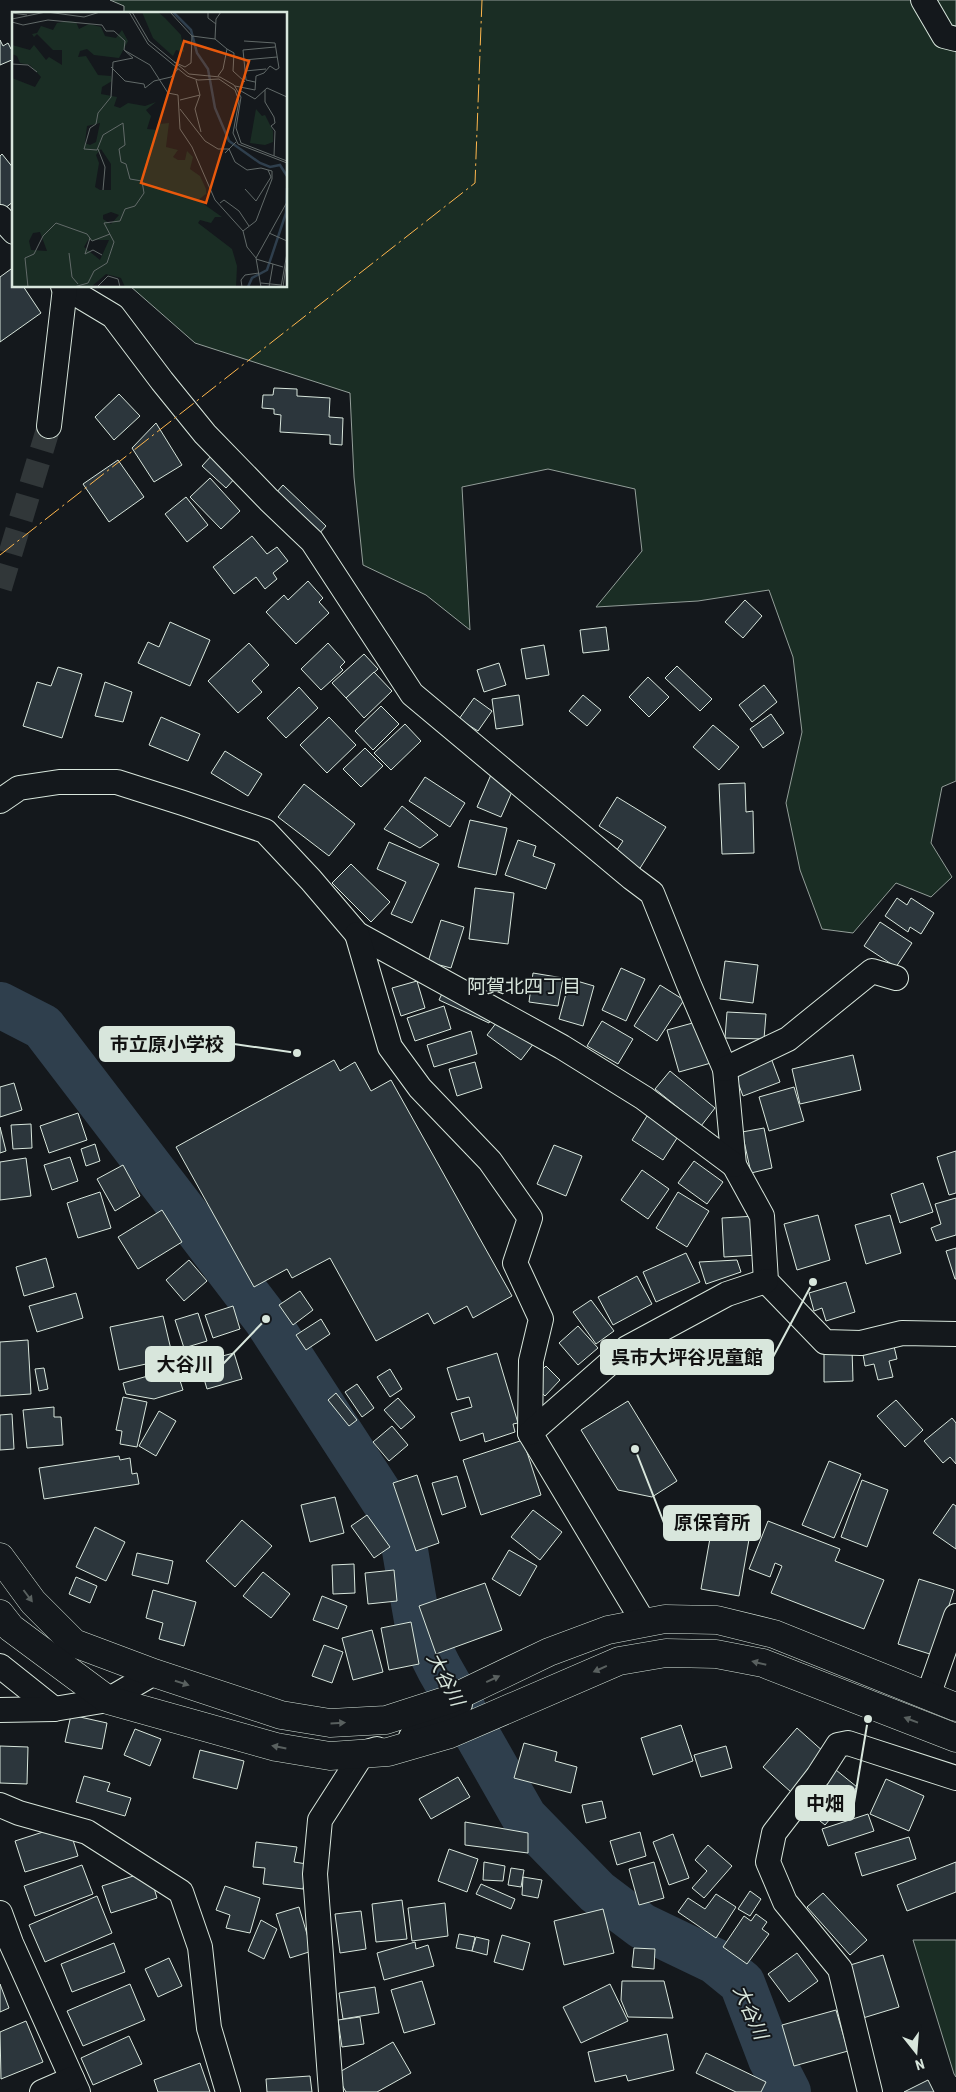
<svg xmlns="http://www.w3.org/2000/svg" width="956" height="2092" font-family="'Roboto Condensed','Noto Sans JP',sans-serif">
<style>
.green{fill:#1a2d24;stroke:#939e99}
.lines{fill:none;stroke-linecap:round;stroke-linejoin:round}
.river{stroke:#2f3f4d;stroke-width:46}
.building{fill:#2c363c;stroke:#d8e6dc}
.street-tunnel{stroke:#313739;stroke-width:24;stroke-dasharray:24 12;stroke-linecap:butt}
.street-casing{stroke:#d8e6dc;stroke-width:26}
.secondary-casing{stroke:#d8e6dc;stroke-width:29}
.street{stroke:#14181c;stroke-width:24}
.secondary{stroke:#14181c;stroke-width:28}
.power{stroke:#ffb74d;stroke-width:1;stroke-dasharray:18 4 2.5 4;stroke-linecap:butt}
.oneway{fill:#59605f}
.labels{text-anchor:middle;stroke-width:4;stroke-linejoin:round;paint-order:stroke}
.neighbourhood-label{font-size:19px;fill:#d8e6dc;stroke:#14181c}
.water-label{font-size:19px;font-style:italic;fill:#d8e6dc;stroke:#14181c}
.inset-river{fill:none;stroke:#2f3f4d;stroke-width:2.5}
.inset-road{fill:none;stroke:#626a69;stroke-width:1}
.view{fill:#e8590c;fill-opacity:0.15;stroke:#e8590c;stroke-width:2.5}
.inset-edge{fill:none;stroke:#d8e6dc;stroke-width:2.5}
.leader{fill:none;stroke:#d8e6dc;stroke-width:2}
.callout-dot{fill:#d8e6dc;stroke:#14181c;stroke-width:2}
.callout{fill:#d8e6dc;stroke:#d8e6dc;stroke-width:2}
.callout-label{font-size:19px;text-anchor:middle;font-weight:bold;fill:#111}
</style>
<rect width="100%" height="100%" fill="#14181c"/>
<!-- green -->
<g class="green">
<polygon points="110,0 956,0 956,781 942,787 931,843 952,877 931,897 896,883 853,933 822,929 800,870 786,803 802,732 793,657 769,590 698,601 596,607 642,551 635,489 548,469 462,487 470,630 426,595 363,565 354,477 350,393 195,343 130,286 286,286 286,14 124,14 124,6"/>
<polygon points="913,1940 956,1940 956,2077 954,2074"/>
</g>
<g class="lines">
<!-- river -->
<polyline class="river" points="0,1005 43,1027 266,1319 401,1527 418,1626 439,1668 524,1817 597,1892 642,1926 715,1961 742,1983 771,2059 788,2092"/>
</g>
<!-- building -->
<g class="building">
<polygon points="0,40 3,46 8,43 11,49 14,47 14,59 0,65"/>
<polygon points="2,154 14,169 14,201 4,209 0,205 0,156"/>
<polygon points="11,269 14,273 14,286 23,286 41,313 0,342 0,277"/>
<polygon points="274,388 297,389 297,396 330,398 329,417 343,418 342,445 330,444 330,435 280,432 281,415 274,414 274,409 262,408 263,395 273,395"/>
<polygon points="119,394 140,416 114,440 95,417"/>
<polygon points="156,423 182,465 154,482 132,448"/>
<polygon points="213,454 237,476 226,488 202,466"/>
<polygon points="118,460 144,497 109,522 83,484"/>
<polygon points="210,478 240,511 221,529 190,497"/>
<polygon points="283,485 326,526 318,535 275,494"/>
<polygon points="186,497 208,525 187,542 165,514"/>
<polygon points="252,536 267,554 277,547 288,561 273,573 277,579 265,589 256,577 234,594 213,567"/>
<polygon points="308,581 323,598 319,602 329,613 296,644 266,612 284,595 288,600"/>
<polygon points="745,600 762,616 743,638 725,622"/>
<polygon points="170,622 210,640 190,686 138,663 148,642 159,647"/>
<polygon points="606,627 609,650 583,653 580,630"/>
<polygon points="249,643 269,665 252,681 262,692 238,713 208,681"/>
<polygon points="328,643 345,662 340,667 343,670 321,690 301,669"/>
<polygon points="544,645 549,675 526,679 521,649"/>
<polygon points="364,654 378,669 346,698 332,683"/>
<polygon points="499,663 506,685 484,692 477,670"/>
<polygon points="677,666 712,699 700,711 665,678"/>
<polygon points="58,667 82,674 62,738 23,726 37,682 51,686"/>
<polygon points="374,672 392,691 364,718 346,698"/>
<polygon points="648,677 669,697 649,717 629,697"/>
<polygon points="105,682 132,692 123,722 95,716"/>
<polygon points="764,685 777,702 752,722 739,705"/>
<polygon points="299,687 318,708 286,738 267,718"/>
<polygon points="519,695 523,725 496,729 492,699"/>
<polygon points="583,695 601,710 587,726 569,711"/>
<polygon points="474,698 492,711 478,731 459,719"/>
<polygon points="381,706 399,724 373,750 355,731"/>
<polygon points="771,714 784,733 763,748 750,729"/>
<polygon points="161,717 200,734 188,761 149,745"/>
<polygon points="329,717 356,745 327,773 300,745"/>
<polygon points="405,724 421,741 391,770 374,753"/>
<polygon points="713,725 739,747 719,770 693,747"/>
<polygon points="365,748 383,766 361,787 343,769"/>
<polygon points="225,751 262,774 248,796 211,773"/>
<polygon points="493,770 517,780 501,817 477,807"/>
<polygon points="425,777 465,803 450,827 409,801"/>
<polygon points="745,783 746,812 753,811 754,853 722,854 719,784"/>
<polygon points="304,784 355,824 329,856 278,817"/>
<polygon points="617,797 666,827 637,873 612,857 623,841 599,826"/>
<polygon points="402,806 438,835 420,848 384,829"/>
<polygon points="470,820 507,828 496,875 458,867"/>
<polygon points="518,840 536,846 533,856 555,864 546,889 505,875"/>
<polygon points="389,842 439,864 412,923 391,914 406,882 377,869"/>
<polygon points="351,864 390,902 371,922 332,883"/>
<polygon points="475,888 514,893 508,944 469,939"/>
<polygon points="897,898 907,905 911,898 934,913 921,934 910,927 908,932 885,916"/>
<polygon points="441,920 464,927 451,968 428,962"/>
<polygon points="880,922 912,943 896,967 864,946"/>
<polygon points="725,961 758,965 753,1003 720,999"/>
<polygon points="621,968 645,979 626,1021 602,1010"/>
<polygon points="533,973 563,978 558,1006 529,1002"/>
<polygon points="570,979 594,986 583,1026 559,1019"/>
<polygon points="417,981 425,1008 401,1016 392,988"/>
<polygon points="446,985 496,1007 489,1023 439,1000"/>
<polygon points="660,985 684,1000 657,1041 634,1026"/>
<polygon points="444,1006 451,1029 415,1041 407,1018"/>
<polygon points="727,1012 766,1014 764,1039 725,1038"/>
<polygon points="500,1018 534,1043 521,1060 487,1035"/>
<polygon points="602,1021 633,1039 618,1064 587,1046"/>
<polygon points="700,1021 711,1063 679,1072 667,1030"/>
<polygon points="471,1031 477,1054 434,1067 427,1045"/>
<polygon points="853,1055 861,1090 800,1104 792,1069"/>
<polygon points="771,1058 780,1082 743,1096 734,1072"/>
<polygon points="334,1060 340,1071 355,1062 371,1091 391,1080 512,1296 473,1318 467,1306 434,1324 428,1313 376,1341 330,1258 292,1278 287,1269 254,1287 176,1147"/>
<polygon points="475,1062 482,1088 457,1096 449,1069"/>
<polygon points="670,1071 715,1108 701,1126 655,1089"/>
<polygon points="14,1083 22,1110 0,1117 0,1087"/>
<polygon points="794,1087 804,1121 769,1131 759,1097"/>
<polygon points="78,1113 87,1140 49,1153 40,1126"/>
<polygon points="647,1116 679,1135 663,1160 632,1140"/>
<polygon points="31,1124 32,1148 13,1149 11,1125"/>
<polygon points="0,1127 6,1151 0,1153"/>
<polygon points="764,1128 772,1168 751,1173 742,1132"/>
<polygon points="95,1144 100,1161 86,1166 81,1149"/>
<polygon points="554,1145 582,1156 566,1196 537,1184"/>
<polygon points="956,1151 956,1193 949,1195 937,1157"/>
<polygon points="70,1157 78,1181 52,1190 44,1165"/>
<polygon points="26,1158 31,1196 0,1200 0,1162"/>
<polygon points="694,1161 723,1182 707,1204 678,1183"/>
<polygon points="123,1165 140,1196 115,1211 97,1179"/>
<polygon points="642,1170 669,1189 648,1219 621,1200"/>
<polygon points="923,1183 933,1212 900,1223 891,1194"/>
<polygon points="100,1192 111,1228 78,1238 67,1203"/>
<polygon points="678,1192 709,1211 687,1247 656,1228"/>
<polygon points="956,1198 956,1235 936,1241 931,1228 941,1224 935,1204"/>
<polygon points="162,1210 182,1242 138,1269 118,1237"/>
<polygon points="818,1215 830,1260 797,1270 784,1224"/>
<polygon points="890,1215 901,1253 866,1264 855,1225"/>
<polygon points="756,1216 758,1255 724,1257 722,1218"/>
<polygon points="956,1248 956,1279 955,1279 946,1251"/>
<polygon points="686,1253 700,1282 656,1302 643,1272"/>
<polygon points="46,1258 54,1287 24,1296 16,1267"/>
<polygon points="189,1260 207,1281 184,1301 166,1280"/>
<polygon points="737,1260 741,1272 706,1284 699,1262"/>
<polygon points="637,1276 652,1304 613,1325 598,1297"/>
<polygon points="846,1282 855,1312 826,1321 822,1308 814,1311 809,1293"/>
<polygon points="300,1291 313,1310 293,1325 279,1305"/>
<polygon points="76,1293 83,1318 37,1332 29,1306"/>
<polygon points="591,1300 614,1331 596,1344 573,1312"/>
<polygon points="233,1306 240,1329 213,1338 205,1315"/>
<polygon points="198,1313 207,1341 184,1348 175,1320"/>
<polygon points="163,1316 173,1358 119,1370 110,1327"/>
<polygon points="321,1319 330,1334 306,1350 296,1335"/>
<polygon points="578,1326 598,1348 578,1365 559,1343"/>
<polygon points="28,1340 31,1394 0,1396 0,1342"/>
<polygon points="893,1342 897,1359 889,1361 893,1377 878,1380 874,1364 865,1366 862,1349"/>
<polygon points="824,1349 852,1349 853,1381 824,1382"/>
<polygon points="234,1353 242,1379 207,1389 199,1362"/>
<polygon points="497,1353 518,1423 513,1424 515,1432 485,1442 483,1433 460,1441 451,1413 472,1407 469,1397 457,1400 447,1368"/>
<polygon points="546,1366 560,1380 545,1396 530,1382"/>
<polygon points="44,1368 48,1389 39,1391 35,1369"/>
<polygon points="176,1368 183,1390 154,1399 126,1394 123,1383"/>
<polygon points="390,1369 402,1389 390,1397 377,1377"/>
<polygon points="357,1384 374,1408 362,1417 345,1392"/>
<polygon points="336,1393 357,1420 349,1426 328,1400"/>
<polygon points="123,1397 147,1402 137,1447 120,1444 122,1431 116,1430"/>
<polygon points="398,1398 415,1417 401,1429 384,1410"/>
<polygon points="896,1400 923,1430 905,1447 877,1416"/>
<polygon points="628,1401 677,1481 652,1497 618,1490 581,1430"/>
<polygon points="54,1407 54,1417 61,1417 63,1445 27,1448 23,1410"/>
<polygon points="159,1411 176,1421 156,1456 139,1446"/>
<polygon points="12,1414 14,1449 0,1450 0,1415"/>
<polygon points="952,1418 956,1423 956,1464 950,1457 943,1463 924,1441"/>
<polygon points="392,1426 408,1445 389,1461 373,1442"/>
<polygon points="523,1440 541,1495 481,1515 463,1460"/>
<polygon points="119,1456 120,1460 130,1458 132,1474 137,1473 139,1484 44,1499 39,1468"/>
<polygon points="829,1461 861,1474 834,1538 802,1525"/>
<polygon points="417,1475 439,1543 416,1551 393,1483"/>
<polygon points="457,1476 466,1507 442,1515 432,1483"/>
<polygon points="862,1480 888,1490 867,1547 841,1537"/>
<polygon points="335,1497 344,1533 310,1542 301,1505"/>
<polygon points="953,1504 956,1506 956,1549 933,1533"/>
<polygon points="533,1510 562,1532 540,1560 511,1537"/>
<polygon points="715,1510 753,1517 739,1596 701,1589"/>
<polygon points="367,1515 390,1547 374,1558 351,1526"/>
<polygon points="242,1520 272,1546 235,1587 206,1561"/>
<polygon points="768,1521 840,1549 835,1561 884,1580 864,1629 771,1593 782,1566 775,1563 770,1577 749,1569"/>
<polygon points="95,1527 125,1542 106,1581 76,1567"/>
<polygon points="509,1550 537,1566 520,1596 492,1579"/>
<polygon points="137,1553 173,1561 168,1584 132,1575"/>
<polygon points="354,1564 355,1593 333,1594 332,1565"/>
<polygon points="394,1570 397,1601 368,1604 365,1573"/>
<polygon points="263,1572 290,1594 271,1618 243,1596"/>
<polygon points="76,1577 97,1586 90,1603 69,1594"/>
<polygon points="919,1579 954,1590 933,1655 898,1644"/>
<polygon points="485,1583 502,1630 436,1654 419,1606"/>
<polygon points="153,1590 196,1602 184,1646 159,1639 163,1623 146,1618"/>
<polygon points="322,1596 347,1606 338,1629 313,1620"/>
<polygon points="411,1622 419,1664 389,1670 381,1628"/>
<polygon points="372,1630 383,1672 353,1680 342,1638"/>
<polygon points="324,1645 343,1652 332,1683 312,1676"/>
<polygon points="71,1715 107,1723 102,1749 65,1742"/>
<polygon points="681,1725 693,1761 653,1775 641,1738"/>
<polygon points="797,1728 825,1753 791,1792 763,1767"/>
<polygon points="135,1729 161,1739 150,1766 124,1755"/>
<polygon points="524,1743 557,1752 555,1761 577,1767 571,1793 514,1778"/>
<polygon points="0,1746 28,1747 27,1784 0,1783"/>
<polygon points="726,1746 732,1768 701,1777 694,1755"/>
<polygon points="200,1750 244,1761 237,1789 193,1778"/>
<polygon points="836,1770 857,1787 825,1825 804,1808"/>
<polygon points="84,1776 110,1783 107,1791 131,1798 125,1816 76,1802"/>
<polygon points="458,1777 470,1797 431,1819 419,1799"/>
<polygon points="886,1779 924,1796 909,1831 870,1814"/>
<polygon points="602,1801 606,1818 586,1823 582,1805"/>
<polygon points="868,1814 874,1831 828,1846 822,1829"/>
<polygon points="465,1822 528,1833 528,1853 465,1845"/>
<polygon points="68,1824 78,1856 25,1872 15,1841"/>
<polygon points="640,1832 646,1856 617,1865 610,1841"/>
<polygon points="673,1834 689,1878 669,1885 653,1842"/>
<polygon points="909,1837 916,1859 862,1876 855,1853"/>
<polygon points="256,1842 297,1847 294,1862 307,1864 303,1889 263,1884 265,1868 253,1867"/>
<polygon points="708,1845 732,1866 704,1898 692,1888 707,1871 695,1860"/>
<polygon points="449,1849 478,1859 467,1892 438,1881"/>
<polygon points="484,1862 505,1866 503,1881 483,1880"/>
<polygon points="654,1862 664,1898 639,1905 629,1869"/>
<polygon points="956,1862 956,1892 907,1911 897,1885"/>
<polygon points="82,1865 93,1894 35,1916 24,1886"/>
<polygon points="511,1868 524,1870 521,1887 508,1885"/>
<polygon points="149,1871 157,1898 111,1913 102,1886"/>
<polygon points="523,1877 542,1880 538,1898 522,1895"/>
<polygon points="481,1884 515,1899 511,1909 476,1894"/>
<polygon points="225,1886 260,1898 250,1933 226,1928 230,1915 216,1910"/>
<polygon points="750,1891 761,1899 750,1916 738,1909"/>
<polygon points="823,1893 867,1940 850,1955 807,1907"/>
<polygon points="716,1894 736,1907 716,1938 678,1912 688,1898 705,1909"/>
<polygon points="97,1896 112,1933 45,1962 29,1925"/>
<polygon points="402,1900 407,1939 376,1942 372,1904"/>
<polygon points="445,1903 448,1936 412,1941 408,1908"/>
<polygon points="299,1907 312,1951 290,1958 276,1914"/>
<polygon points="603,1909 614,1953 564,1965 554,1921"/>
<polygon points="361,1911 366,1949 340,1953 335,1914"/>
<polygon points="756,1914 767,1922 762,1929 769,1934 747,1964 723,1947 744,1916 751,1921"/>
<polygon points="261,1920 277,1929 264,1959 248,1951"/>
<polygon points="459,1934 475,1937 472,1951 456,1948"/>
<polygon points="502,1935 530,1943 523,1970 494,1962"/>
<polygon points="476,1937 489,1940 487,1955 472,1951"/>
<polygon points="415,1942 416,1949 428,1945 434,1966 384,1980 377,1953"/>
<polygon points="114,1943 125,1972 72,1992 61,1964"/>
<polygon points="634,1948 655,1949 654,1969 632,1967"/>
<polygon points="797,1953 818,1981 789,2002 768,1974"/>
<polygon points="883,1955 899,2007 863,2018 847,1966"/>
<polygon points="169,1958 182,1986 158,1997 145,1969"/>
<polygon points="422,1981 435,2024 404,2033 391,1990"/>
<polygon points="622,1981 664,1981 673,2018 628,2017 621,2000"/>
<polygon points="0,1984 9,2008 0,2012"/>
<polygon points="130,1984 145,2020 83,2046 67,2011"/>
<polygon points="610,1984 628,2021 581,2043 563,2007"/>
<polygon points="375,1987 379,2013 343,2019 339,1993"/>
<polygon points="836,2010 848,2051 794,2066 782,2025"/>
<polygon points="360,2017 364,2044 342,2047 338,2020"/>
<polygon points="26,2021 43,2062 1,2079 0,2032"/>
<polygon points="667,2034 674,2070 628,2081 626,2075 595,2082 588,2052"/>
<polygon points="129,2036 142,2064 93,2085 81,2058"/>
<polygon points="393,2042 411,2073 377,2092 346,2092 336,2074"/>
<polygon points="706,2053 766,2082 761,2092 736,2092 696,2073"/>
<polygon points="200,2063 210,2092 158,2092 154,2080"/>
<polygon points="310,2076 312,2092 267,2092 266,2079"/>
<polygon points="928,2080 934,2092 904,2092"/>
</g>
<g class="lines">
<!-- street-tunnel -->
<polyline class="street-tunnel" points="0,588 49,426"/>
<!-- street casing -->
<g class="street-casing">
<g id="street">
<polyline points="923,0 944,36 956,39"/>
<polyline points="0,217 14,232"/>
<polyline points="63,286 113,316 162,381 205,434 269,500 312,541 412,694 632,878 652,893 689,985 725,1069 734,1165 762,1216 766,1281 825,1342 861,1343 902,1333 956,1334"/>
<polyline points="49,426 65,288"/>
<polyline points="0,801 19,788 59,782 117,782 183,803 265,831 311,880 357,934 562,1047 644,1098 734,1165"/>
<polyline points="357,934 390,1047 420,1088 490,1161 530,1218 515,1263 541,1319 531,1361 530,1433 644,1623"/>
<polyline points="725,1069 788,1039 872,971 896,978"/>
<polyline points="530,1433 627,1348 727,1294 766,1281"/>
<polyline points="0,1666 54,1709"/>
<polyline points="928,1696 956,1616"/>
<polyline points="0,1710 54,1709 108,1700 154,1673"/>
<polyline points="411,1737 435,1727 460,1704"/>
<polyline points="0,1805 19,1813 87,1832 181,1892 200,1947 209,2028 228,2092"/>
<polyline points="0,1913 11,1943 78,2092"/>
<polyline points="42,2092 72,2079"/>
<polyline points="331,2092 315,1874 320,1820 363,1753 377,1749"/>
<polyline points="870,2092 840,1969 785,1902 768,1862 774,1833 818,1776 838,1745 848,1743 956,1778"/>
</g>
</g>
<!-- secondary casing -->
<g class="secondary-casing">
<g id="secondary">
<polyline points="0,1557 33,1602 74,1643 154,1673 281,1715 330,1723 386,1720 451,1699 549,1652 608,1630 665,1619 717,1620 774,1634 956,1707"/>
<polyline points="0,1614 11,1628 108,1700 276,1747 330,1756 388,1752 450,1734 619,1661 666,1653 716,1654 763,1663 956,1738"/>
</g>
</g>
<!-- street -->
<use href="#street" class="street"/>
<!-- secondary -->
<use href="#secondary" class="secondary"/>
<!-- power -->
<polyline class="power" points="0,555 475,183 482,0"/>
</g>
<!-- one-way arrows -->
<defs><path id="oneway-solid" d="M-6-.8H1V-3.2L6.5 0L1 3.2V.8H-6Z" transform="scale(1.25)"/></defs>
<g class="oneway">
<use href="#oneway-solid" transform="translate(28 1596) rotate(53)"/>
<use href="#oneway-solid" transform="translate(759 1663) rotate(-166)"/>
<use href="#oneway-solid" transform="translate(600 1669) rotate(156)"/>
<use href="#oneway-solid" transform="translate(493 1679) rotate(-25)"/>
<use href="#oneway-solid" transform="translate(182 1683) rotate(18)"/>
<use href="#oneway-solid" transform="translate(911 1720) rotate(-159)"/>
<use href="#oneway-solid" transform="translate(338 1723) rotate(-3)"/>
<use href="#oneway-solid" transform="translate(279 1747) rotate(-169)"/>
</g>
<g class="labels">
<!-- neighbourhood labels -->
<g class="neighbourhood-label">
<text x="524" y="993">阿賀北四丁目</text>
</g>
<!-- water labels -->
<g class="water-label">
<text transform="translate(446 1679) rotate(62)" y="7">大谷川</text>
<text transform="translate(751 2012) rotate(66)" y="7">大谷川</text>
</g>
</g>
<!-- overview -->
<g transform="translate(12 12)">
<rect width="275" height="275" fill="#14181c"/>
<path d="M130 0H146L153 6 169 23 172 40 164 38 161 44 141 26ZM57 9 64 10 67 17 77 12 89 15 93 24 104 26 110 18 116 29 107 46 82 43 75 37 68 39 66 45 74 44 86 63 99 64 100 69 90 75 89 82 105 85 102 94 108 96 116 91 133 94 144 90 134 98 139 104 135 117 146 118 147 112 157 111 154 135 166 138 161 145 166 148H173L175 139 181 145 178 157 188 164 194 177V182L186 188 210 205H203L199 211 188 208 186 211 220 237 225 254 224 275H113L109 266 94 262 79 275H0V66L23 75 29 65 18 53 8 51 5 44 0 42V33L18 38 22 33 34 48 37 45 50 53V38H41L25 22 22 25 20 22 25 21 29 14 41 18 45 11ZM88 111 84 130 78 133 73 131 75 114ZM89 137 99 152V178H88L83 175 87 151 84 143ZM99 200 107 203 99 212 91 207V203ZM28 220 35 239 19 238 17 229 21 221ZM76 228H97L88 248 72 235ZM244 97 250 104 253 103 261 119V130L253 133 238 131Z" fill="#1a2d24" fill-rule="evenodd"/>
<path class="inset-river" d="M161 0 179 18 185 41 196 57 203 96 217 129 248 151 258 155 268 153 275 164M236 275 240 266 255 258 274 201 275 176"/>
<path class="inset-road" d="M35 0 72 5 88 0M52 0H82M117 0 136 32 175 64 186 68 207 67 223 78 227 89 221 121 226 132 275 151M120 0 137 29 177 62 208 65 222 73 229 85 224 116 229 131 275 149M158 0 180 24 179 51 173 55 162 50M196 0V6L204 12M0 1 15 3M0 7 34 0M0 10 11 13 36 8 90 13 94 19H102L113 29 112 38M180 24 203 27M203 27 215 37 211 57 206 64M203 27 204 7 209 0M215 37 222 41 221 59 233 70M112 38 138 53 156 81 166 83 168 117 180 135 203 188 231 219 235 235 244 246 249 275M232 48 265 45M0 52 16 53 25 60M99 55 113 69 132 72 133 76 142 69 159 65 166 57M233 59 254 57M184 68 188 83 183 97 189 120M243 70 234 68 231 38 263 35M223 74 243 78 244 64 252 61 258 54 264 58 267 56 263 31 232 29M253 78V90L262 105 263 111 259 114 263 119 262 144M229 79 243 87 255 76 275 85M168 88 188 83M168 97 193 129 206 137H217L223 150 235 158 249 156 260 159V167L244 209 231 219M86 137 93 155 91 178M213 141 224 130M233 177 244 189 259 165 256 158M208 191 212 188 227 199 237 214M257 221 275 229M78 226 73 242 81 238 90 243M57 241 60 265 66 272M244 246 275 190M244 247 271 255M249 271 269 273M16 275 13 246 22 242 31 224 44 211 75 222 80 229 98 222M62 275 76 271 82 259 95 251 102 230 92 211 108 209 113 197 123 194 132 181 130 169 118 167 114 152 109 150 107 137 113 133 111 111 91 123 85 138 72 137 78 116 84 112 86 101 99 85 101 50 121 46 112 38M85 275 96 264 106 267 108 275M230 275 229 268 233 263 247 261M257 275 261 252M269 275 275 241M271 275 275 248"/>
<path class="view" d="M172 29 237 49 194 191 129 171Z"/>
<rect width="275" height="275" class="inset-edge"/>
</g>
<!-- callouts -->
<path class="leader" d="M297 1053L234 1044M813 1282L773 1357M266 1319L223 1364M635 1449L664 1523M868 1719L854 1803"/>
<g class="callout-dot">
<circle cx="297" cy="1053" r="5"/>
<circle cx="813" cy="1282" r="5"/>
<circle cx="266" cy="1319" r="5"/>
<circle cx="635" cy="1449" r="5"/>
<circle cx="868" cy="1719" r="5"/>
</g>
<g class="callout">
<rect x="100" y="1027" width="134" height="34" rx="5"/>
<rect x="601" y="1340" width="172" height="34" rx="5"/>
<rect x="146" y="1347" width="77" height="34" rx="5"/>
<rect x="664" y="1506" width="96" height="34" rx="5"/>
<rect x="796" y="1786" width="58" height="34" rx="5"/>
</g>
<g class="callout-label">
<text x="167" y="1051">市立原小学校</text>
<text x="687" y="1364">呉市大坪谷児童館</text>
<text x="185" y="1371">大谷川</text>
<text x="712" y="1529">原保育所</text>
<text x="825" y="1810">中畑</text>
</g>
<!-- north arrow -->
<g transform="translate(916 2052) rotate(163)" stroke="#14181c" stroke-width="4" paint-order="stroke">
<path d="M0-4L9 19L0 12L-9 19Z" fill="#d8e6dc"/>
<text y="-8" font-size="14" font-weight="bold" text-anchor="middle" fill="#d8e6dc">N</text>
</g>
</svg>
